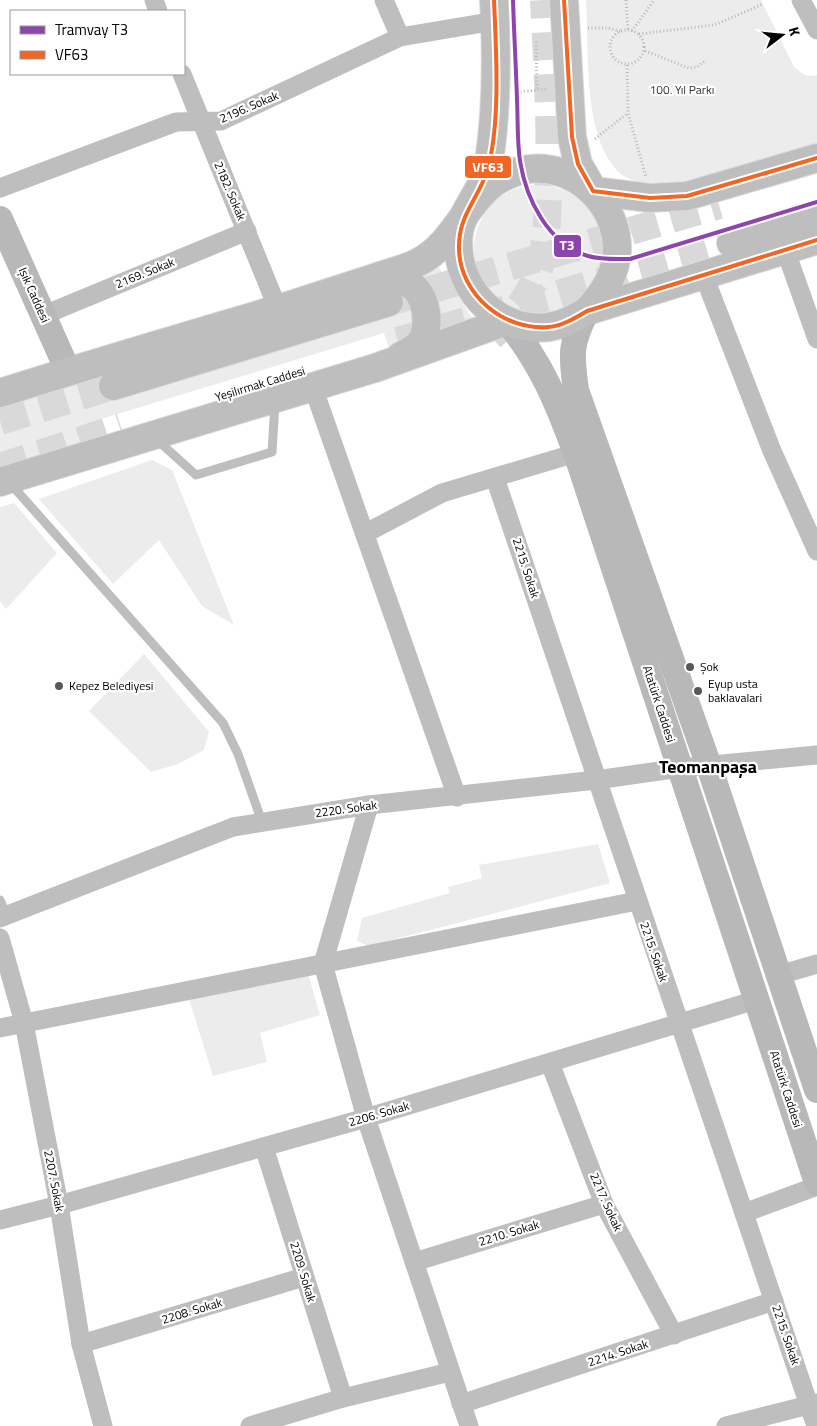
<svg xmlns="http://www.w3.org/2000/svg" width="817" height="1426" font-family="'Titillium Web',sans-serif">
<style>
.green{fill:#ececec}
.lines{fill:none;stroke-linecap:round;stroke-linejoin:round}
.primary-tunnel{stroke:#d9d9d9;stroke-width:28;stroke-dasharray:28 14;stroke-linecap:butt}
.primary-casing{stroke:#dbdbdb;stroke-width:30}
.path{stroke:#b9b9b9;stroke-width:3;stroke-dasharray:1 2.5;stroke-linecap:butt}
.lane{stroke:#bebebe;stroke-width:9}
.street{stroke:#bebebe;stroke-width:19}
.secondary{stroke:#b8b8b8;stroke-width:26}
.primary{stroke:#bebebe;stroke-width:28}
.bus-1-casing{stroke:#fff;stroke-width:8}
.bus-1{stroke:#f26522;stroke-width:4}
.tram-1-casing{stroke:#fff;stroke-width:8}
.tram-1{stroke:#8e44ad;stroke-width:4}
.poi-dot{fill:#595959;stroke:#fff;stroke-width:2}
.labels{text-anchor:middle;stroke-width:4.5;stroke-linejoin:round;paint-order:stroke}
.park-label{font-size:12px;fill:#333;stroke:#fff}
.street-label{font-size:12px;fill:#000;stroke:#fff}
.poi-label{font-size:12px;fill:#000;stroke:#fff;text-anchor:start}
.district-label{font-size:18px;font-weight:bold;fill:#000;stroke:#fff}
.line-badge{stroke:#fff;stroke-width:2}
.badge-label{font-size:14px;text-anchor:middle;font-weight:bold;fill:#fff}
</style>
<rect width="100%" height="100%" fill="#fff"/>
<!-- green -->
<g class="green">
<path d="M586 0H761L794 67C801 73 807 78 817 75V143C775 157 659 202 622 175 615 170 608 159 604 151 584 108 589 46 586 0Z"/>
<circle cx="538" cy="249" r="64"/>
<polygon points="437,264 478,327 432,339 414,276"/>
<polygon points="370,290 411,295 416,330 390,351 384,333 101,419 106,438 0,472 0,405 89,377 94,394 376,309"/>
<polygon points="152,460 172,470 234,625 202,606 159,540 113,584 39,499"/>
<polygon points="14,503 57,553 6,609 0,601 0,507"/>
<polygon points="144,654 209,732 204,750 178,764 151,772 89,711"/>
<polygon points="598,844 610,883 369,946 357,941 362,918 450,893 448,887 482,878 479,865"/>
<polygon points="308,974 320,1015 260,1033 267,1062 213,1076 189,999"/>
</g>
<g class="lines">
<!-- primary-tunnel -->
<g class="primary-tunnel">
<polyline points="389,302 719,205"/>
<path d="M491 337C513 317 532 294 540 266 547 242 547 218 548 194 552 129 547 65 544 0"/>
<polyline points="398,341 731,243"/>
<polyline points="0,421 113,386"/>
<polyline points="0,467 121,427"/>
</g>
<!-- primary casing -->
<g class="primary-casing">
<g id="primary">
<path d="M494 0C497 54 497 109 489 162 486 187 463 207 459 232 452 283 494 334 549 327 563 325 575 318 587 311L817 240"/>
<polyline points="564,0 572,137 578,164 593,190"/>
<polyline points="593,191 650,198 687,196 817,158"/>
<polyline points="731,243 817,217"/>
<path d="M375 279C388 279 398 277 409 284 427 293 432 328 420 343 415 349 408 352 401 356"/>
<polyline points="113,386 389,302"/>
<path d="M0 393C91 364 183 337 275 310 309 299 343 288 377 277 391 272 406 269 419 262 463 239 469 181 523 170 575 159 625 209 616 260 612 281 601 296 587 311"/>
<polyline points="0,482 375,368 507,321"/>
</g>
</g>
<!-- path -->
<g class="path">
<polyline points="626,0 628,30"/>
<polyline points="588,28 608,28 620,31"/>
<circle cx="627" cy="47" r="17"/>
<polyline points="632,31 654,0"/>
<polyline points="639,34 714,25 763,4"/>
<polyline points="536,42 537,90"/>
<polyline points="645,51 689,68 697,67 706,60"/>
<polyline points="627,65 628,113 646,177"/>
<polyline points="517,92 548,89"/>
<polyline points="595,139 628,113"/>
</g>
<!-- lane -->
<g class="lane">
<polyline points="156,439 196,475 272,452 275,403"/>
<polyline points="9,482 223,723 238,754 262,822"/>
<polyline points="0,900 7,916"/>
</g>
<!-- street -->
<g class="street">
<polyline points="154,0 158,11"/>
<polyline points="384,0 400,37"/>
<polyline points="801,0 817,30"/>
<polyline points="182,74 278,309"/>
<polyline points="0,188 176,122 221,121 400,37 495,21"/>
<polyline points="785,249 817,339"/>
<polyline points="704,276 772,451 817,551"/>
<polyline points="44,315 247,231"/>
<polyline points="313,387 457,797"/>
<polyline points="495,478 816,1426"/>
<polyline points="366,533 442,493 576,453"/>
<polyline points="369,805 323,964 366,1118 469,1426"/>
<polyline points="0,918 233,827 369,805 596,780 680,768 817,755"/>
<polyline points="0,938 24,1023 59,1205 81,1344 103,1426"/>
<polyline points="779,975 817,964"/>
<polyline points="0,1028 637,901"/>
<polyline points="550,1063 604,1204 674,1335"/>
<polyline points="264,1147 343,1398"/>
<polyline points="744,1213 817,1186"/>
<polyline points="0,1220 59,1205 366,1118 756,1000"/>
<polyline points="414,1262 604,1204"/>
<polyline points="81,1344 304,1277"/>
<polyline points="461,1404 774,1301"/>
<polyline points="250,1426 343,1398 450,1372"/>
<polyline points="726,1426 817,1403"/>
</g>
<!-- secondary -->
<g class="secondary">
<polyline points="0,219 68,371"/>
<path d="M587 311C570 343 571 355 576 390L709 766 817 1090"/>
<path d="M507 321C542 364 557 402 576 453L817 1183"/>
</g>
<!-- primary -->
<use href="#primary" class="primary"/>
<!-- bus-1 casing -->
<g class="bus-1-casing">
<g id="bus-1">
<path d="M494 0C496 48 501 125 487 171 478 200 458 215 459 249 460 295 504 331 549 327 562 326 575 318 587 311L817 240"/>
<polyline points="564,0 572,137 578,164 593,191 650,198 687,196 817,158"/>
</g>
</g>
<!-- bus-1 -->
<use href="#bus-1" class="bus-1"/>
<!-- tram-1 casing -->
<g class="tram-1-casing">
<path id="tram-1" d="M513 0C514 33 516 66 517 100 518 120 517 141 520 161 526 199 548 244 588 256 602 260 616 259 630 259L817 202"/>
</g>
<!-- tram-1 -->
<use href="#tram-1" class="tram-1"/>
</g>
<!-- markers -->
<g class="poi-dot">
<circle cx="690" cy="667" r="5"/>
<circle cx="59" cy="686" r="5"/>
<circle cx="698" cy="691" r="5"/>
</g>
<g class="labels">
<!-- park labels -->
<g class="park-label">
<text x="682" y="94">100. Yıl Parkı</text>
</g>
<!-- street labels -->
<g class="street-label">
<text transform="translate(249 107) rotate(-23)" y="4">2196. Sokak</text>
<text transform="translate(230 191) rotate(67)" y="4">2182. Sokak</text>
<text transform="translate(145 273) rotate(-22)" y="4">2169. Sokak</text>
<text transform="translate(34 295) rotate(66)" y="4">Işık Caddesi</text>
<text transform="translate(260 384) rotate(-17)" y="4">Yeşilırmak Caddesi</text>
<text transform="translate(526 568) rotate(72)" y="4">2215. Sokak</text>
<text transform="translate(659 704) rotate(72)" y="4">Atatürk Caddesi</text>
<text transform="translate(346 809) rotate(-8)" y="4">2220. Sokak</text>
<text transform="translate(654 952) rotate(71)" y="4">2215. Sokak</text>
<text transform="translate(786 1089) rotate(72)" y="4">Atatürk Caddesi</text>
<text transform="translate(379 1114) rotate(-16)" y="4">2206. Sokak</text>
<text transform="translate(54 1181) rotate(79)" y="4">2207. Sokak</text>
<text transform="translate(606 1202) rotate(66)" y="4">2217. Sokak</text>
<text transform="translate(509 1233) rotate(-17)" y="4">2210. Sokak</text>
<text transform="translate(303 1272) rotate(73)" y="4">2209. Sokak</text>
<text transform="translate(192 1311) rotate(-17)" y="4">2208. Sokak</text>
<text transform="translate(786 1335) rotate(71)" y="4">2215. Sokak</text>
<text transform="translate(618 1353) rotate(-18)" y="4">2214. Sokak</text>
</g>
<!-- poi labels -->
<g class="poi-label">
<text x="700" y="671">Şok</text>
<text x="708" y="688">Eyup usta<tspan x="708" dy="14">baklavalari</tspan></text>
<text x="69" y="690">Kepez Belediyesi</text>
</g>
<!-- district labels -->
<g class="district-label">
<text x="708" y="773">Teomanpaşa</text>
</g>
</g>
<g class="line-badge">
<rect x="464" y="155" width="48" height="24" rx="5" fill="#f26522"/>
<rect x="553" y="234" width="29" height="24" rx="5" fill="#8e44ad"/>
</g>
<g class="badge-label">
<text x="488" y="172">VF63</text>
<text x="567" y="250">T3</text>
</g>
<!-- legend -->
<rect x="10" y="10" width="175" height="65" fill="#ffffff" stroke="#999999"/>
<rect x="20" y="26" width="25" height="8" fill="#8e44ad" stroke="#999999"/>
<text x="55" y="35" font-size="15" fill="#000000">Tramvay T3</text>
<rect x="20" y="51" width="25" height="8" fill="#f26522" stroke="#999999"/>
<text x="55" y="60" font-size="15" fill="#000000">VF63</text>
<!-- north arrow -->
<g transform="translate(782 35) rotate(74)" stroke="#ffffff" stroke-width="4" paint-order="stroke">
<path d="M0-4L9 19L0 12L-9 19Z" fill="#000000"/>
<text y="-8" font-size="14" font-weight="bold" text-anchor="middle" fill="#000000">K</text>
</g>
</svg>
